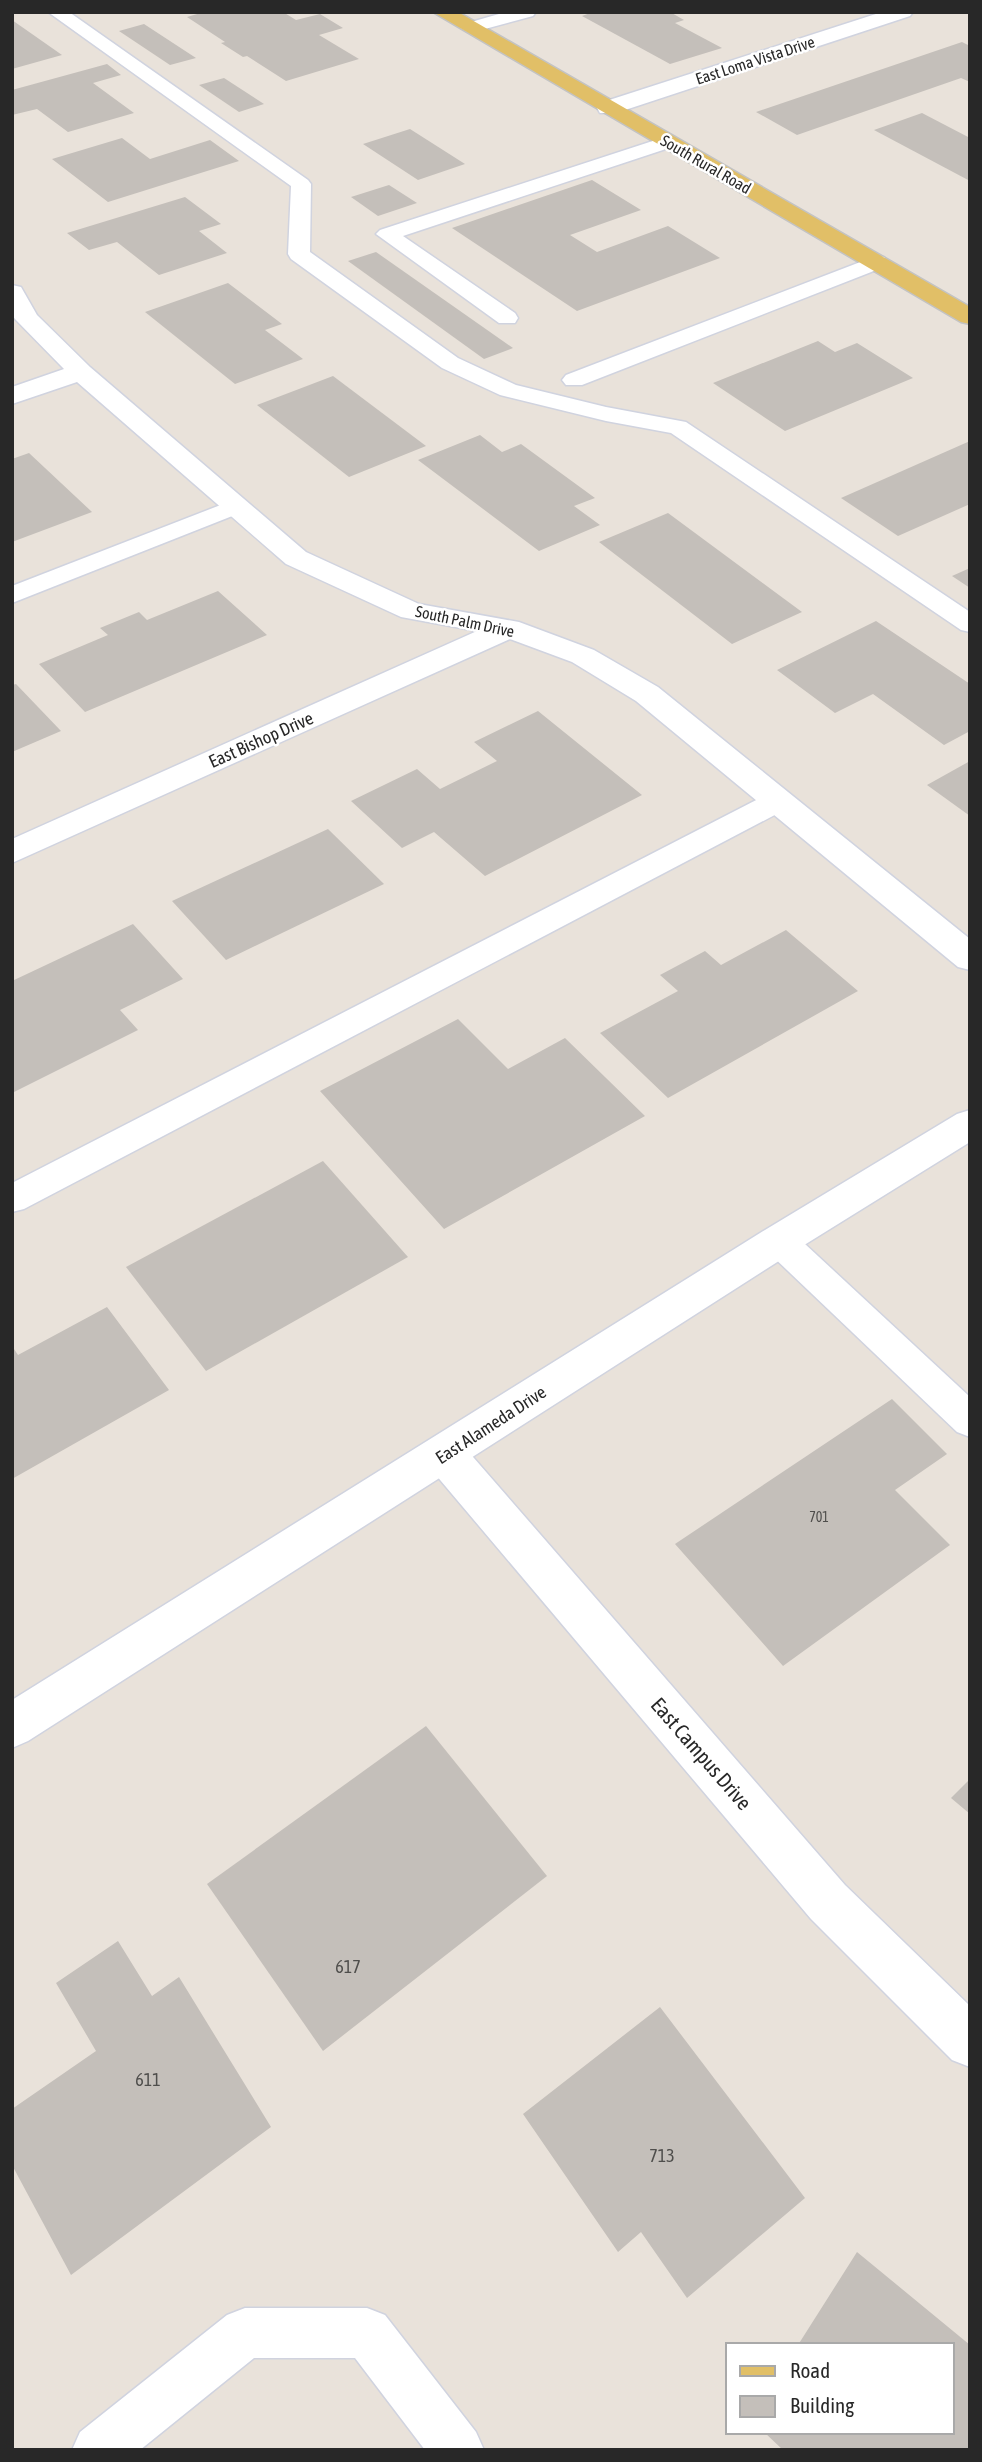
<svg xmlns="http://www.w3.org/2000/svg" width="982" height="2462" font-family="'Asap Condensed',sans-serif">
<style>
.building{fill:#c4bfba}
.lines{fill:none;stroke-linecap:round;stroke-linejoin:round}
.lane-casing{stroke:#d0d3df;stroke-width:3}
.street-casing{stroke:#d0d3df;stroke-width:3}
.secondary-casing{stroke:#d0d3df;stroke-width:3}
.primary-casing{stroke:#c3c3c3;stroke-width:3}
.lane{fill:#fff;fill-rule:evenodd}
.street{fill:#fff;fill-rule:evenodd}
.secondary{fill:#fff;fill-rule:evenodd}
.primary{fill:#e1bf67;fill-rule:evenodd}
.labels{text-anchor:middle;stroke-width:5;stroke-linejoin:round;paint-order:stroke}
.number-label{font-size:14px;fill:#4f4e4c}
.far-street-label{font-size:16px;fill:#282828;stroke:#fff}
.street-label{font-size:18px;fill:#282828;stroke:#fff}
.near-number-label{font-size:18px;fill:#4f4e4c}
.near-street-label{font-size:21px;fill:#282828;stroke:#fff}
</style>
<rect width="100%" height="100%" fill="#e9e2da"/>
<!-- building -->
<g class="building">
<polygon points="204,12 283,12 296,20 320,14 343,28 319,35 359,59 286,81 247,56 243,57 221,43 225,42 187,17"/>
<polygon points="593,12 670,12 684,20 675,23 722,48 670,64 582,16"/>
<polygon points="12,20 62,55 12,69"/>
<polygon points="144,24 196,58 170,65 119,31"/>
<polygon points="962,42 970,46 970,82 961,78 797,135 756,112"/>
<polygon points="107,64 121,75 93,83 134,113 68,132 37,109 12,115 12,90"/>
<polygon points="224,78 264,104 239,112 199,85"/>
<polygon points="922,113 970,138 970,181 874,130"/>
<polygon points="410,129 465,164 418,180 363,144"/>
<polygon points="122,138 150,159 210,140 239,161 108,202 52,159"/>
<polygon points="592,180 641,210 570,235 597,252 668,226 720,258 577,311 452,228"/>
<polygon points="389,185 417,203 378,216 351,197"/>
<polygon points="185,197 221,224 199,231 227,253 159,275 117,242 89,250 67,233"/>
<polygon points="376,252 513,348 484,359 348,261"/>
<polygon points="228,283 282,324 265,330 303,359 235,384 145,312"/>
<polygon points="818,341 835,352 857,343 913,378 785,431 713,383"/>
<polygon points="333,376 426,446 349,477 257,405"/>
<polygon points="480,435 502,452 521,444 595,498 574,506 600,525 539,551 418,460"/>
<polygon points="970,441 970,504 898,536 841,498"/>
<polygon points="29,453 92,512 12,542 12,459"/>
<polygon points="668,513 802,612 732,644 599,542"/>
<polygon points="970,568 970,588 952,576"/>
<polygon points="218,591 267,635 85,712 39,664 108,635 100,628 139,612 147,620"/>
<polygon points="876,621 970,684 970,731 944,745 873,694 835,713 777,670"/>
<polygon points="16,684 61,731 12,752 12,685"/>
<polygon points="538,711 642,795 485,876 434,832 402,848 351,801 417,769 440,789 497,761 474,742"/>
<polygon points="970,761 970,816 927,785"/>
<polygon points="328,829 384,884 226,960 172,901"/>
<polygon points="133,924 183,979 120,1010 138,1030 12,1093 12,981"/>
<polygon points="786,930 858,991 668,1098 600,1033 678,991 660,975 705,951 721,965"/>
<polygon points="458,1019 508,1069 565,1038 645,1116 444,1229 320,1091"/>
<polygon points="323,1161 408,1257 206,1371 126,1267"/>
<polygon points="107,1307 169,1390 12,1479 12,1346 18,1355"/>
<polygon points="892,1399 947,1454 895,1490 950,1545 783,1666 675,1544"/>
<polygon points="426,1726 547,1876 323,2051 207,1884"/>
<polygon points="970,1779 970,1814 951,1798"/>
<polygon points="118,1941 152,1996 179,1977 271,2127 71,2275 12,2165 12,2109 96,2051 56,1983"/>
<polygon points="660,2007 805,2198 687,2298 641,2232 618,2252 523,2114"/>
<polygon points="857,2252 970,2345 970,2450 783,2450 764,2432 952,2432 952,2345 798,2345"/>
</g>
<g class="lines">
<!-- lane casing -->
<g class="lane-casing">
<g id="lane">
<polygon points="48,12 69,12 308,180 311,184 310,252 458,358 516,385 606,407 686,422 970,612 970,632 961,630 671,433 606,421 500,395 442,368 291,259 288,254 291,186"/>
<polygon points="506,12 536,12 533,16 470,33 461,28 464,24"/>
<polygon points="668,136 675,138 678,142 675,146 403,236 515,313 518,318 515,323 499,323 376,234 380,230"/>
<polygon points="876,256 884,257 887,262 884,267 582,385 566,385 562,380 566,375"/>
<polygon points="236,499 245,501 248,506 245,511 12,603 12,586"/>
<polygon points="778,792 788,794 793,801 788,808 24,1209 12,1212 12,1183 768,794"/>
<polygon points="779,1227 791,1231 970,1397 970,1437 957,1432 767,1251 761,1241 767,1231"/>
<polygon points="245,2308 367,2308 385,2315 476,2432 484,2450 425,2450 355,2358 254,2358 140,2450 72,2450 80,2432 227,2315"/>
</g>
</g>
<!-- street casing -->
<g class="street-casing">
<g id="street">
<polygon points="882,12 913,12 910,16 616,113 600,113 597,108 600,103"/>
<polygon points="12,285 21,287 37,315 90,367 306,552 419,604 519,622 594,650 658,687 970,939 970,970 958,967 636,701 572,662 510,639 12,863 12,839 477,631 401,617 286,564 77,382 12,404 12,387 64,369 15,319 12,315"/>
<polygon points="445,1437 460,1442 845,1885 970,2006 970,2067 952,2060 811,1919 430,1468 424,1455 430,1442"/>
</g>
</g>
<!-- secondary casing -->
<g class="secondary-casing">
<polygon id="secondary" points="970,1110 970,1142 793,1252 28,1741 12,1748 12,1700 765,1230 957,1114"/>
</g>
<!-- primary casing -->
<g class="primary-casing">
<polygon id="primary" points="433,12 458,12 970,307 970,324 961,322"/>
</g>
<!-- lane -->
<use href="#lane" class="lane"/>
<!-- street -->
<use href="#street" class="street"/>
<!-- secondary -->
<use href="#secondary" class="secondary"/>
<!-- primary -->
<use href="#primary" class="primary"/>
</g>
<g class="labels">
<!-- number labels -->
<g class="number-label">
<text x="819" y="1522">701</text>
</g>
<!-- far-street labels -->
<g class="far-street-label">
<text transform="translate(755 60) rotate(-18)" y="6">East Loma Vista Drive</text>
<text transform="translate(706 164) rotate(30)" y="6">South Rural Road</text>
<text transform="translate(465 621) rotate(12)" y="6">South Palm Drive</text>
</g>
<!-- street labels -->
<g class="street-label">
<text transform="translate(261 740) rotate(-24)" y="6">East Bishop Drive</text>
<text transform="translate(491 1425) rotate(-33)" y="6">East Alameda Drive</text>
</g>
<!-- near-number labels -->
<g class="near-number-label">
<text x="348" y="1973">617</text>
<text x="148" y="2086">611</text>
<text x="662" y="2162">713</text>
</g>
<!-- near-street labels -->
<g class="near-street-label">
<text transform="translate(701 1754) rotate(49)" y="7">East Campus Drive</text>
</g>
</g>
<!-- border -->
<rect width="982" height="2462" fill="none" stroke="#282828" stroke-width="28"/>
<!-- legend -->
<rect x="726" y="2343" width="228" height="91" fill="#ffffff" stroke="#a9a9a9" stroke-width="2"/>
<rect x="740" y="2366" width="35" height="10" fill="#e1bf67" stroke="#a9a9a9" stroke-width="2"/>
<text x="790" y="2378" font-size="21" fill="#282828">Road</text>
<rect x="740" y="2396" width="35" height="21" fill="#c4bfba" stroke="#a9a9a9" stroke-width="2"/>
<text x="790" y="2413" font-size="21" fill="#282828">Building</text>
</svg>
